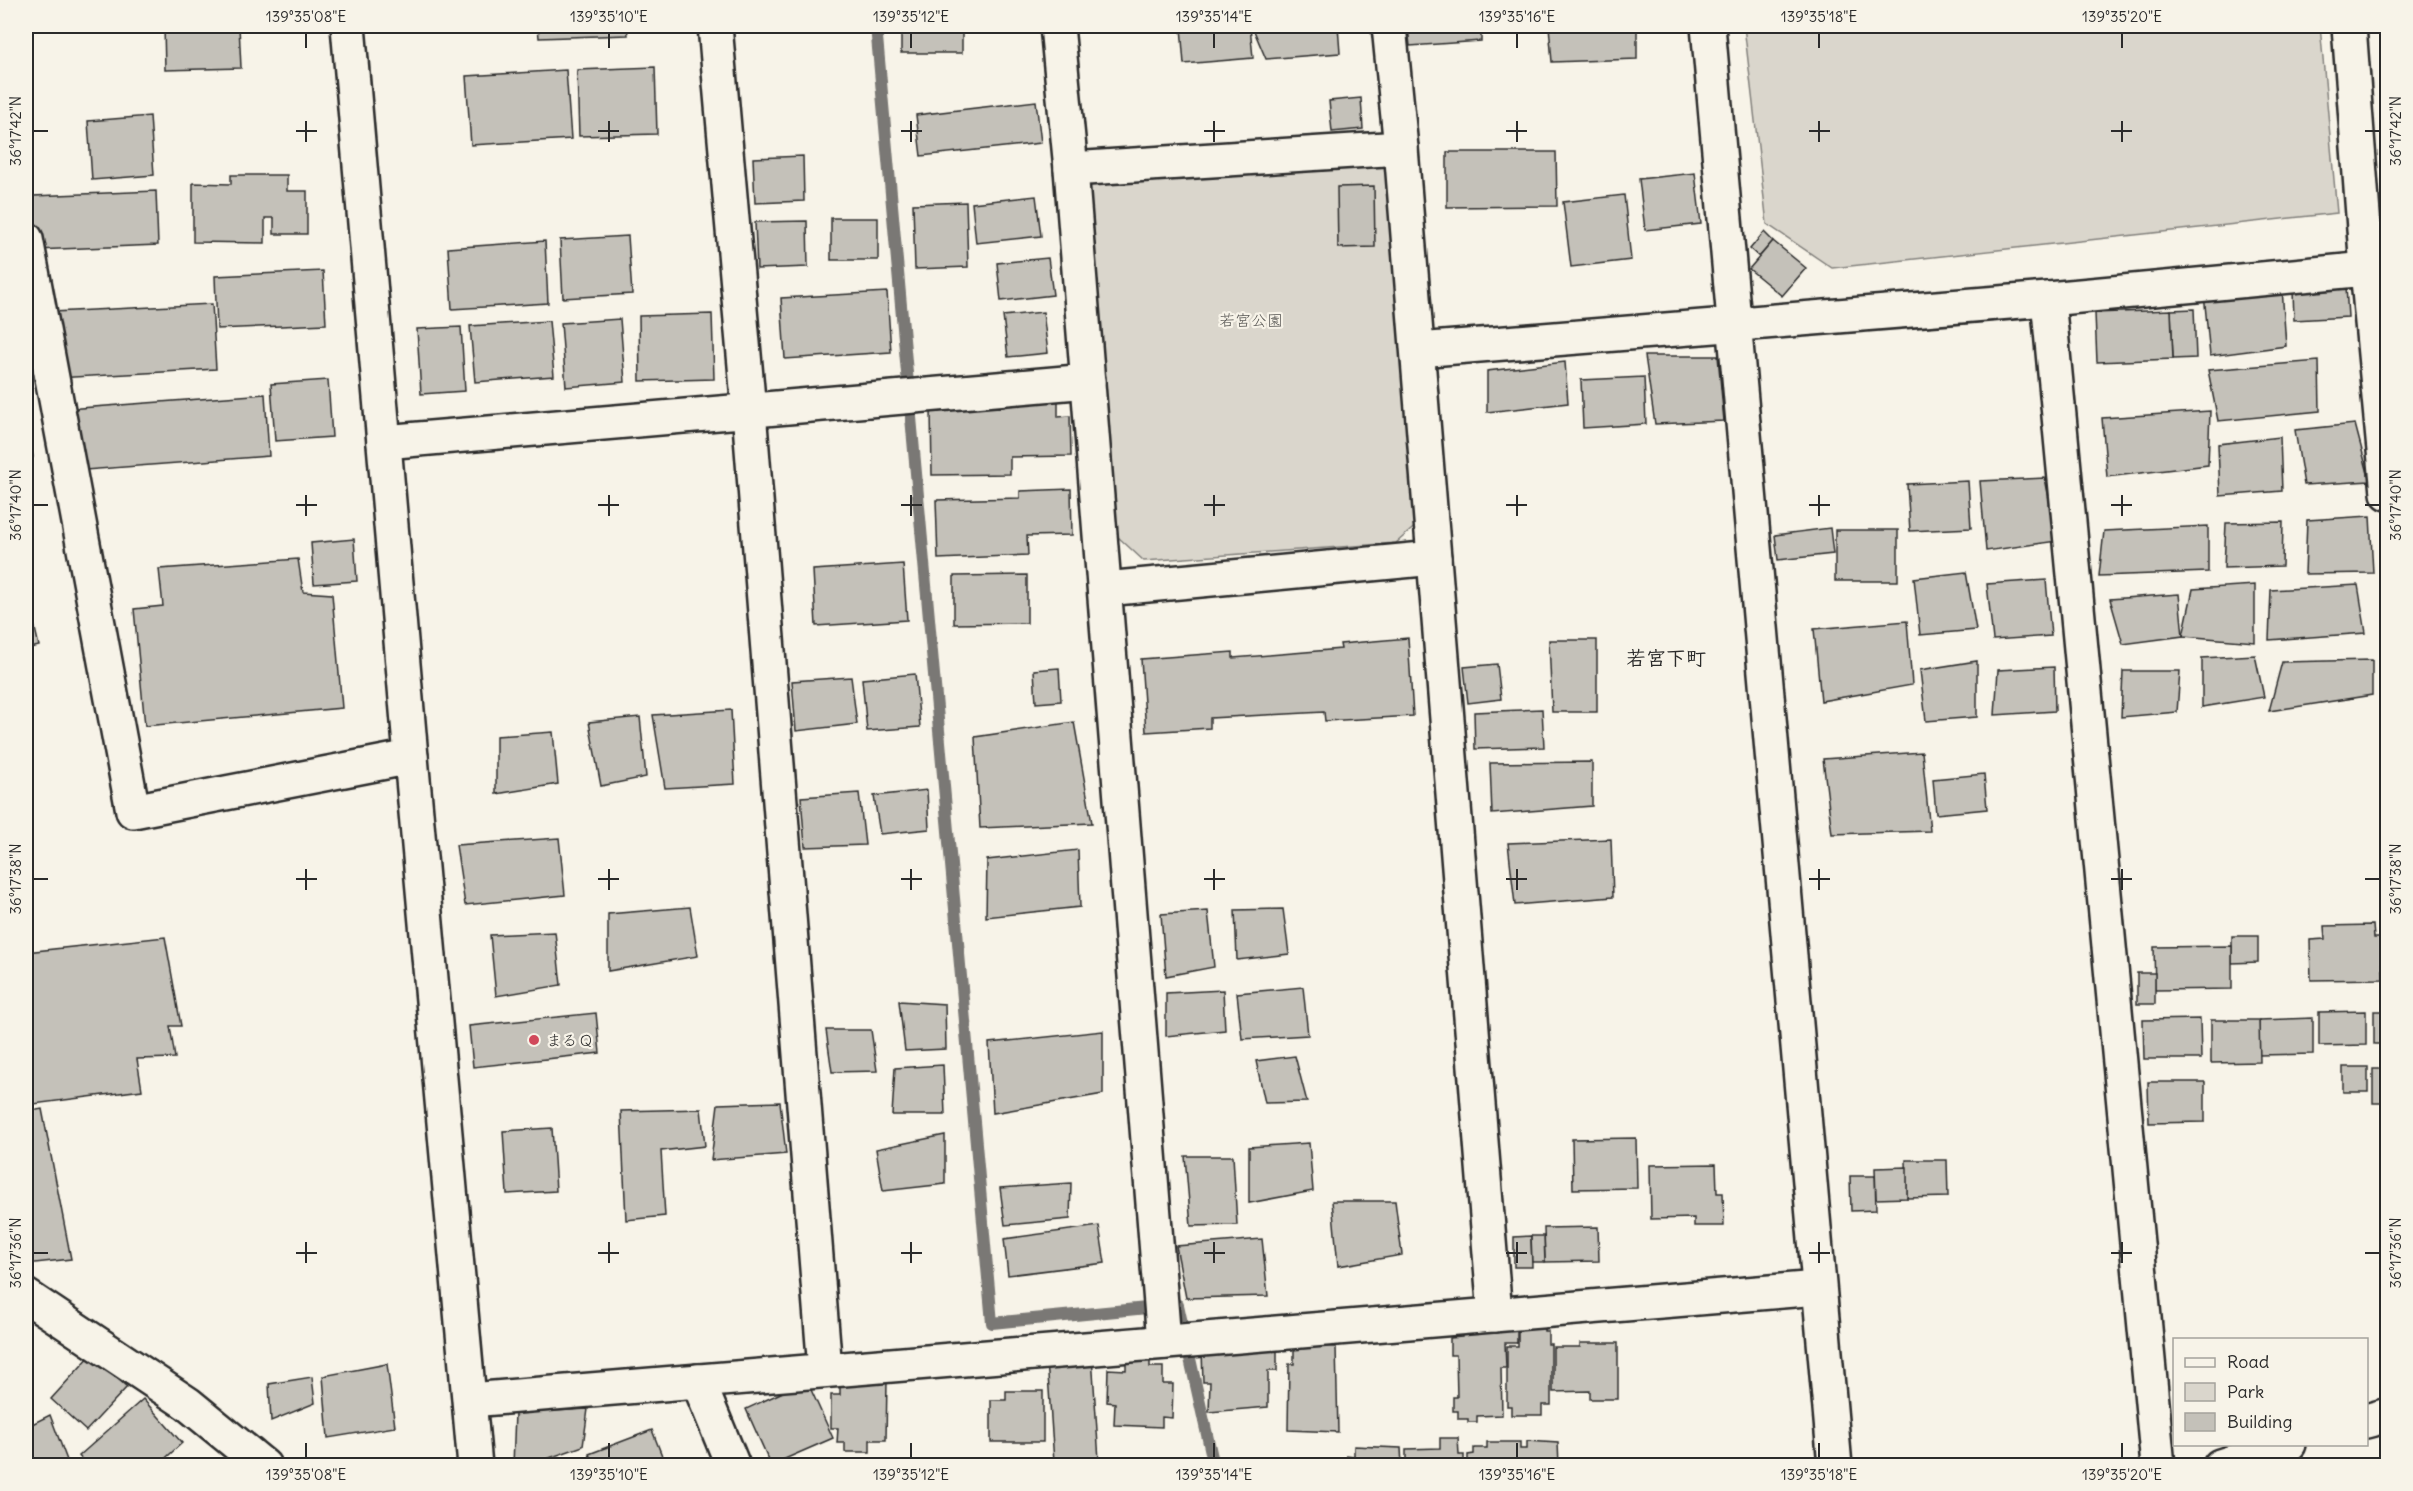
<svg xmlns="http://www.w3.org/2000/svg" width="2413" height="1491" font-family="Delius,'Klee One',sans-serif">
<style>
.green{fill:#dad6cc;stroke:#82807c;stroke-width:1.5}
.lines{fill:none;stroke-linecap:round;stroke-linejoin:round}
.stream{stroke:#7a7874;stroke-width:12}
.building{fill:#c4c1b9;stroke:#2b2b2b;stroke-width:1.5}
.street-casing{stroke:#2b2b2b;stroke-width:38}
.secondary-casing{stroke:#2b2b2b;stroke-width:38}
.street{stroke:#f7f3e8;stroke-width:33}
.secondary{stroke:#f7f3e8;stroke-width:33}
.ticks{fill:none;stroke:#2b2b2b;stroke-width:2}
.poi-dot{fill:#d1495b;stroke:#f7f3e8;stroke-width:2}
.labels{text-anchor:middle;stroke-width:4.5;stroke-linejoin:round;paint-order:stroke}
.park-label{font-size:16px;fill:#575653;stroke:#f7f3e8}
.poi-label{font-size:16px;fill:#2b2b2b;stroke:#f7f3e8;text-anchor:start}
.quarter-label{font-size:20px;font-weight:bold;fill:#2b2b2b;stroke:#f7f3e8}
.neatline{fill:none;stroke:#2b2b2b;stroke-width:2}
.ticks-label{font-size:15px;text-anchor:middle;fill:#2b2b2b}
</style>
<rect width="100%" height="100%" fill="#f7f3e8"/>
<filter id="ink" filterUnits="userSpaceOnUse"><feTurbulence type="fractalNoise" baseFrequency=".0167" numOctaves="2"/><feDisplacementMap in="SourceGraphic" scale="12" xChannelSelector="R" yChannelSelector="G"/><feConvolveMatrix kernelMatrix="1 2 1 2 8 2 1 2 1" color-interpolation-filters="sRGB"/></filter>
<g filter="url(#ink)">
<!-- green -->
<g class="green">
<polygon points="1744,26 2320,26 2337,213 1832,268 1767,224"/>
<polygon points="1394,154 1419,523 1396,543 1144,561 1118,537 1081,175"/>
</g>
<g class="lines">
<!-- stream -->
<polyline class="stream" points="876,26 992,1323 1178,1305 1214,1466"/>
</g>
<!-- building -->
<g class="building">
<polygon points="164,26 239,26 241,68 165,70"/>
<polygon points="538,26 627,26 628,35 539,38"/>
<rect x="901" y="26" width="61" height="27"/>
<polygon points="1200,26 1250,26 1253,58 1184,64 1181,27"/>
<polygon points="1252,26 1338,26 1340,53 1266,59"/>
<polygon points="1481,26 1481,41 1410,46 1408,27"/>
<polygon points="1549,26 1637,26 1637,59 1552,62"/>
<polygon points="655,67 657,134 579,136 577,70"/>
<polygon points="566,70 571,139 471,145 466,76"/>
<polygon points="1361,98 1363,129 1332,132 1329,101"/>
<polygon points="1036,101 1041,143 921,156 916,115"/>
<polygon points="150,116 154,175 92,180 88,121"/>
<polygon points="1447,152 1556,152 1557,206 1447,207"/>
<polygon points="803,156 804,201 755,203 753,158"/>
<polygon points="1695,173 1701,224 1645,230 1639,179"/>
<polygon points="231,175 287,175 287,191 307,191 307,234 274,234 274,218 265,218 265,243 193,242 193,183 231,184"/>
<polygon points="1374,186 1375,247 1338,248 1337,187"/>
<polygon points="156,191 158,245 35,250 33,196"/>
<polygon points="1624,195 1631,260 1571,267 1563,202"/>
<polygon points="1036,196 1041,236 976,243 972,203"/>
<polygon points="966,202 968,267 915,269 913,204"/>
<rect x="831" y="218" width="47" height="42"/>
<polygon points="807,221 808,267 757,269 755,222"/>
<polygon points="1764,232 1773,241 1759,257 1750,249"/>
<polygon points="628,236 632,294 563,298 560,240"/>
<polygon points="545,241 548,303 452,309 448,248"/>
<polygon points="1773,241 1806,268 1782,296 1749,269"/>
<polygon points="1048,258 1053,295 1001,301 997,263"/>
<polygon points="323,271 326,324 217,329 215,276"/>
<polygon points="2346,287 2348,317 2294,320 2293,290"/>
<polygon points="2282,288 2286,346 2210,356 2204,294"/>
<polygon points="887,292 891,352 785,359 781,298"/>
<polygon points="212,304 216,369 56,378 53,312"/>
<polygon points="2194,309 2196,358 2173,359 2171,310"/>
<polygon points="2171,310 2173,359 2097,362 2095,313"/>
<polygon points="1043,312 1048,353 1008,357 1003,316"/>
<polygon points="712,314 714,379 640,381 639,316"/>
<polygon points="620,319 625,382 566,387 561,323"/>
<polygon points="549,321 554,376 475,382 470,326"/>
<polygon points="461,327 465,391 421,394 417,329"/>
<polygon points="1645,356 1718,356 1724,421 1655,424"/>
<polygon points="2319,361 2320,411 2218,421 2208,370"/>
<polygon points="1565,362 1568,403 1487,412 1487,371"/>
<polygon points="1644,377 1646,424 1583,428 1581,380"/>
<polygon points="328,380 332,437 275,441 271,384"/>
<polygon points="265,394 269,456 72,471 67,409"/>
<polygon points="1058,398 1058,417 1070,416 1071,456 1010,457 1010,474 932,475 931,408 1004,407 1004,399"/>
<polygon points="2210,411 2208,465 2107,477 2102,418"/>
<polygon points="26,417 33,457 26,458"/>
<polygon points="2355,424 2370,481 2304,485 2295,430"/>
<polygon points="2280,437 2282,491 2220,496 2218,444"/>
<polygon points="2045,478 2057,541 1986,551 1980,481"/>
<polygon points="1968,481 1971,528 1910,531 1907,484"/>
<polygon points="1071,489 1072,535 1027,536 1028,555 938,559 936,500 1020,498 1020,491"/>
<polygon points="2370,516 2373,573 2305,574 2307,520"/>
<polygon points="2283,522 2282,566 2224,568 2226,523"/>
<polygon points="2208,526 2208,572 2099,576 2104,531"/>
<polygon points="1830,528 1833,554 1778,560 1775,535"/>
<rect x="1835" y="530" width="63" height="51"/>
<polygon points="354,539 357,581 314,584 311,543"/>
<polygon points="298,559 303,592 332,594 342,708 145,726 134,609 163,606 159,569"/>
<polygon points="903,564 907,620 816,626 813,570"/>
<polygon points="1966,572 1976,630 1920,635 1914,578"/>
<polygon points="1027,575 1027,623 954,624 954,576"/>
<polygon points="2046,580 2051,636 1993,640 1987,584"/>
<polygon points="2255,585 2255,642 2183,636 2193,589"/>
<polygon points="2358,585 2366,633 2269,640 2271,590"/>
<polygon points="26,590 39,646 26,649"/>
<polygon points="2179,594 2183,636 2123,644 2110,599"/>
<polygon points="1907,621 1912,685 1821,701 1814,629"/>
<polygon points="1408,638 1413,716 1325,721 1324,712 1210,718 1210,728 1146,732 1141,659 1233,652 1233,658 1341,649 1340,644"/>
<polygon points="1549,640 1597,640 1597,712 1552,712"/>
<polygon points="2255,655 2264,697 2202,707 2202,658"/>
<polygon points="2372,660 2372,695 2269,711 2282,662"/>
<polygon points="1977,661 1977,717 1926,721 1920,670"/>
<polygon points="1497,664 1501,699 1468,703 1464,667"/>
<polygon points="2054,667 2055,711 1995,715 1998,670"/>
<polygon points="1059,668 1061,701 1036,703 1034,670"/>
<polygon points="2123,671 2180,671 2177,712 2121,717"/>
<polygon points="915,674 920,727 867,731 862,679"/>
<polygon points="851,677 857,724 796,731 792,681"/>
<polygon points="1542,709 1544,747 1475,749 1474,712"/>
<polygon points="731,710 735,784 665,788 653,715"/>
<polygon points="640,717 646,777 601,786 589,722"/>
<polygon points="1074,722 1092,823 980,828 975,737"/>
<polygon points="553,732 558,784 496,794 496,736"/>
<polygon points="1922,752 1930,831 1832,834 1823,759"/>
<polygon points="1592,762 1592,806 1492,814 1490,763"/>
<polygon points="1984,774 1987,809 1936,814 1933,779"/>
<polygon points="927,790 929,829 880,834 874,796"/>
<polygon points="859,793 865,845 805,847 801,797"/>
<polygon points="559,838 565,895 465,905 456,845"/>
<polygon points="1611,839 1613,897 1515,905 1508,843"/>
<polygon points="1078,850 1080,907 986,917 987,860"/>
<polygon points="690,907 698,956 608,971 608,914"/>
<polygon points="1283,909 1289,954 1237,960 1235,910"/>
<polygon points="1208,911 1214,967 1166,976 1161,914"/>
<polygon points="2373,925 2374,938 2382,938 2383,979 2311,980 2310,940 2325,939 2324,926"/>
<polygon points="555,932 561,985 496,996 490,935"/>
<polygon points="2232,936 2258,936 2258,962 2232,963"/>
<polygon points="165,937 181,1026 170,1026 175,1058 137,1059 142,1090 26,1105 26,952"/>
<polygon points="2232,946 2232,989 2155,990 2154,947"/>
<rect x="2137" y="973" width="18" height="31"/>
<polygon points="1303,987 1308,1035 1242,1039 1237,993"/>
<polygon points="1223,990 1225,1030 1166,1036 1166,993"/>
<polygon points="899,1001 945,1004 946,1049 905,1051"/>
<polygon points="2366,1011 2366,1045 2319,1046 2319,1012"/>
<rect x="2374" y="1011" width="14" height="33"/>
<polygon points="596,1013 600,1053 473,1067 469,1026"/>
<polygon points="2313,1018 2313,1054 2259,1055 2259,1020"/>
<polygon points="2200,1019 2201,1059 2144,1059 2143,1020"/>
<polygon points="2211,1020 2259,1020 2260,1062 2211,1063"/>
<polygon points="826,1030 871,1030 877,1071 832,1072"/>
<polygon points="1103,1031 1103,1094 993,1113 989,1043"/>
<polygon points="1295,1056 1307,1102 1265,1103 1256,1061"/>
<polygon points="943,1065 945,1115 892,1115 895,1068"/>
<rect x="2343" y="1067" width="25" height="25"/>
<rect x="2373" y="1069" width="15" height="34"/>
<polygon points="2148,1082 2205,1082 2205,1122 2149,1123"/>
<polygon points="780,1102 786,1154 711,1160 718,1104"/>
<polygon points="42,1109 71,1259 26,1264 26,1112"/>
<polygon points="701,1109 705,1146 661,1151 665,1216 626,1220 621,1111"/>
<polygon points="552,1128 556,1191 507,1194 503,1131"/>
<polygon points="945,1135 945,1184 883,1191 876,1149"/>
<polygon points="1636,1138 1637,1188 1573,1189 1572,1139"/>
<polygon points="1309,1143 1313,1191 1249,1203 1249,1147"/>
<polygon points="1185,1156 1233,1156 1237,1225 1191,1226"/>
<polygon points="1906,1160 1947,1160 1948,1197 1907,1198"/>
<polygon points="1716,1164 1717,1193 1723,1193 1724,1226 1694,1226 1694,1218 1651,1219 1650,1165"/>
<polygon points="1907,1167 1907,1198 1876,1199 1875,1168"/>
<polygon points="1850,1176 1875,1176 1876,1210 1851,1211"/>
<polygon points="1071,1183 1070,1219 1005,1225 1000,1188"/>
<polygon points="1332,1201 1395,1201 1402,1255 1338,1266"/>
<polygon points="1099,1226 1105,1263 1008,1275 1004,1239"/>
<polygon points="1598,1227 1599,1261 1545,1262 1544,1228"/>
<polygon points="1531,1236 1532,1267 1514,1267 1514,1237"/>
<polygon points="1531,1236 1544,1236 1545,1262 1532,1262"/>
<polygon points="1262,1239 1268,1296 1186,1298 1176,1246"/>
<polygon points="1462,1323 1517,1326 1517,1343 1505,1343 1506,1368 1501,1368 1502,1415 1477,1416 1477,1422 1468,1422 1468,1419 1458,1419 1458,1411 1453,1411 1453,1397 1457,1397 1456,1355 1450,1355 1450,1338 1462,1337"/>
<polygon points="1524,1323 1544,1323 1544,1331 1548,1331 1548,1344 1551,1344 1551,1405 1542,1405 1542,1415 1511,1415 1511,1406 1507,1406 1507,1346 1518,1346 1518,1330 1524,1330"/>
<polygon points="1277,1343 1277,1371 1268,1371 1268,1407 1209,1412 1210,1382 1203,1382 1202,1350"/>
<polygon points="1580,1343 1618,1343 1618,1399 1590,1399 1590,1391 1553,1392 1553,1347 1580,1347"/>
<polygon points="1294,1345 1336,1347 1338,1432 1288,1430 1289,1364 1294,1364"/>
<polygon points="91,1355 127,1387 86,1431 51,1399"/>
<polygon points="1092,1357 1099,1460 1054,1462 1047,1360"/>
<polygon points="1126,1358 1150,1360 1150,1367 1163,1367 1163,1384 1173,1384 1172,1418 1162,1417 1162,1427 1114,1425 1115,1403 1107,1402 1108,1369 1126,1370"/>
<polygon points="387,1364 395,1427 328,1438 323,1376"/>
<polygon points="312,1377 315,1403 271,1421 269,1384"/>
<polygon points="840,1380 887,1380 886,1440 870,1440 870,1452 845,1452 845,1443 837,1443 838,1428 831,1428 831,1395 840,1395"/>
<polygon points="807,1381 833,1438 771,1465 746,1409"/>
<polygon points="1006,1391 1043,1391 1043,1442 991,1442 991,1400 1006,1400"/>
<polygon points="143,1399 182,1443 157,1466 87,1466 79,1456"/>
<polygon points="588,1409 583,1446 527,1466 513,1466 515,1413"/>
<polygon points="50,1415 68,1463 64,1466 26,1466 26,1427"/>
<polygon points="652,1430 666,1466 594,1466 589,1454"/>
<polygon points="1440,1438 1458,1438 1459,1455 1464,1455 1464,1466 1406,1466 1406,1449 1440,1448"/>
<polygon points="1527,1441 1558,1443 1559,1466 1468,1466 1468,1455 1474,1454 1474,1448 1487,1448 1487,1442 1520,1442 1520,1449 1527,1449"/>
<polygon points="1354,1446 1401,1448 1402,1466 1347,1466 1347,1455 1354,1456"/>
</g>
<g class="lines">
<!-- street casing -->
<g class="street-casing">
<g id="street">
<polyline points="715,26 749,411 825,1370"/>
<polyline points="1057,26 1071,169 1164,1342"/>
<polyline points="1389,26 1401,148 1495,1315"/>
<polyline points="1708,26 1835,1466"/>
<polyline points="2349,26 2367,269 2388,493"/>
<polyline points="1071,169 1401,148"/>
<polyline points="26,239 133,811 411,757"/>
<polyline points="2048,299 2158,1466"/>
<polyline points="1418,350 2048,299 2388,267"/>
<polyline points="384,442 1088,381"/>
<polyline points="1105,589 1434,558"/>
<polyline points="698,1381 733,1466"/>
<polyline points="470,1400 1818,1288"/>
<polyline points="2366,1421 2388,1415"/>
<polyline points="2220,1466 2289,1444"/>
</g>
</g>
<!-- secondary casing -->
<g class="secondary-casing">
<g id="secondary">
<polyline points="348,26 411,757 475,1466"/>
<polyline points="26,1296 188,1404 264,1466"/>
</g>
</g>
<!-- street -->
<use href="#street" class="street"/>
<!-- secondary -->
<use href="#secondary" class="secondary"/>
</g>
</g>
<!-- ticks -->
<path class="ticks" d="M306 33V48M609 33V48M911 33V48M1214 33V48M1517 33V48M1819 33V48M2122 33V48M306 121V142M609 121V142M911 121V142M1214 121V142M1517 121V142M1819 121V142M2122 121V142M33 131H48M296 131H317M598 131H619M901 131H922M1204 131H1225M1506 131H1527M1809 131H1830M2111 131H2132M2365 131H2380M306 495V516M609 495V516M911 495V516M1214 495V516M1517 495V516M1819 495V516M2122 495V516M33 505H48M296 505H317M598 505H619M901 505H922M1204 505H1225M1506 505H1527M1809 505H1830M2111 505H2132M2365 505H2380M306 869V890M609 869V890M911 869V890M1214 869V890M1517 869V890M1819 869V890M2122 869V890M33 879H48M296 879H317M598 879H619M901 879H922M1204 879H1225M1506 879H1527M1809 879H1830M2111 879H2132M2365 879H2380M306 1242V1263M609 1242V1263M911 1242V1263M1214 1242V1263M1517 1242V1263M1819 1242V1263M2122 1242V1263M33 1253H48M296 1253H317M598 1253H619M901 1253H922M1204 1253H1225M1506 1253H1527M1809 1253H1830M2111 1253H2132M2365 1253H2380M306 1443V1458M609 1443V1458M911 1443V1458M1214 1443V1458M1517 1443V1458M1819 1443V1458M2122 1443V1458"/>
<!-- markers -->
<circle class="poi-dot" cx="534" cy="1040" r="6"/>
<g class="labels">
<!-- park labels -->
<g class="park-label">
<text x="1251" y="326">若宮公園</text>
</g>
<!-- poi labels -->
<g class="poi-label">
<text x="546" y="1046">まるＱ</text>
</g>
<!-- quarter labels -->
<g class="quarter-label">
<text x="1666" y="665">若宮下町</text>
</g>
</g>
<!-- margin -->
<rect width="2413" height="1491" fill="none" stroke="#f7f3e8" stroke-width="66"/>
<!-- legend -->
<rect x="2173" y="1338" width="195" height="108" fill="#f7f3e8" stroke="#a5a39c" stroke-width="1.5"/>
<rect x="2185" y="1358" width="30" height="9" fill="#f7f3e8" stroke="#a5a39c" stroke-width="1.5"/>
<text x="2227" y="1368" font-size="18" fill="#2b2b2b">Road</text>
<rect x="2185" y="1383" width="30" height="18" fill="#dad6cc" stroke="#a5a39c" stroke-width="1.5"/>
<text x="2227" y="1398" font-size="18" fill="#2b2b2b">Park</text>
<rect x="2185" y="1413" width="30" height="18" fill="#c4c1b9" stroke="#a5a39c" stroke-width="1.5"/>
<text x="2227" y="1428" font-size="18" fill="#2b2b2b">Building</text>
<rect x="33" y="33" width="2347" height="1425" class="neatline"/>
<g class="ticks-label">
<text x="306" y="22">139°35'08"E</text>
<text x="609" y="22">139°35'10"E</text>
<text x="911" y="22">139°35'12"E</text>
<text x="1214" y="22">139°35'14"E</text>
<text x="1517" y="22">139°35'16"E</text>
<text x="1819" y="22">139°35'18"E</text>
<text x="2122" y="22">139°35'20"E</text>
<text transform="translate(16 131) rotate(-90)" y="5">36°17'42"N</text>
<text transform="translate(2396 131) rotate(-90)" y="5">36°17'42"N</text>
<text transform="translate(16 505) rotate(-90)" y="5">36°17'40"N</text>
<text transform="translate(2396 505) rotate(-90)" y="5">36°17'40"N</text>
<text transform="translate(16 879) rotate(-90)" y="5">36°17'38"N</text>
<text transform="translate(2396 879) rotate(-90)" y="5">36°17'38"N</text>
<text transform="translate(16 1253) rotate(-90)" y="5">36°17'36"N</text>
<text transform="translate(2396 1253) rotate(-90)" y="5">36°17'36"N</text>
<text x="306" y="1480">139°35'08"E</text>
<text x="609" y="1480">139°35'10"E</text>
<text x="911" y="1480">139°35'12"E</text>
<text x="1214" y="1480">139°35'14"E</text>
<text x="1517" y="1480">139°35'16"E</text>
<text x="1819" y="1480">139°35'18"E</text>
<text x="2122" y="1480">139°35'20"E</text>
</g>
</svg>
